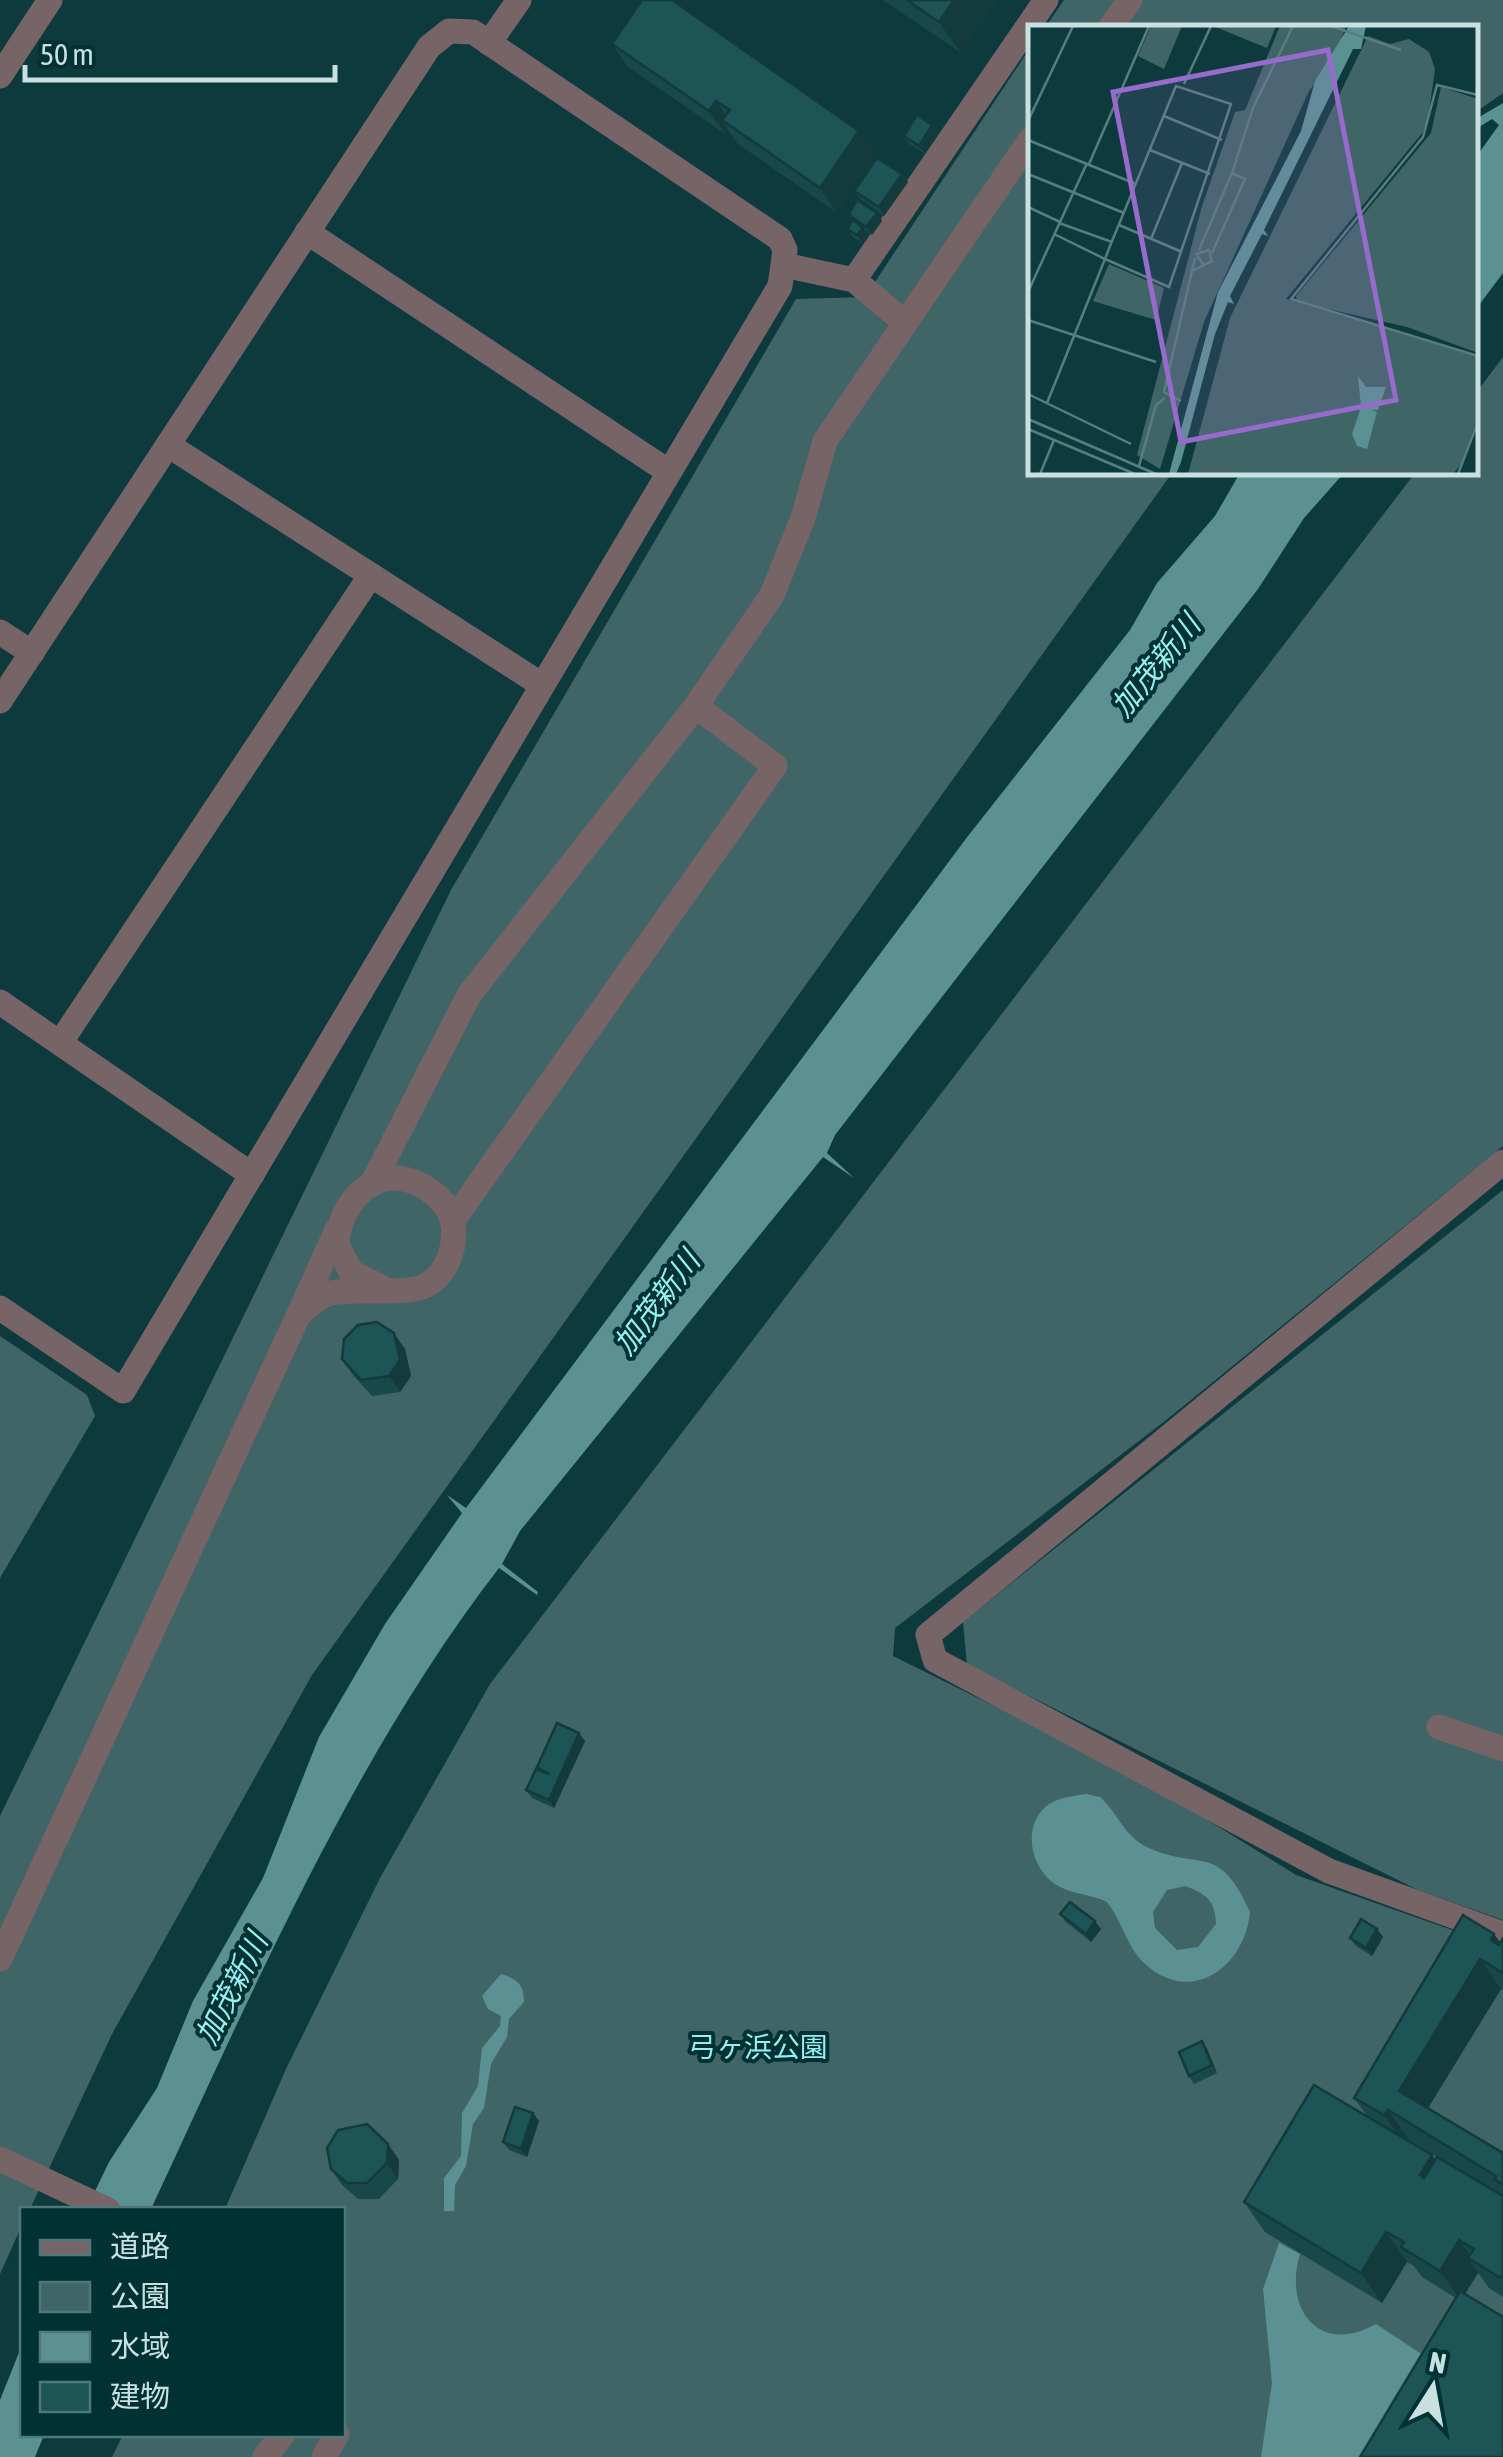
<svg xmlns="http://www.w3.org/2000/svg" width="1503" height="2457" font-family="'Asap Condensed','Noto Sans JP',sans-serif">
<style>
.green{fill:#406567}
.water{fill:#5c9193;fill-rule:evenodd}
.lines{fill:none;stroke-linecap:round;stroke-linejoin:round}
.minor{stroke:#776467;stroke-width:25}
.wall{fill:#19484a;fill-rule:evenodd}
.shaded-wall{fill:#143b3c}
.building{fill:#1d5456;stroke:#143b3c;stroke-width:2.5}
.labels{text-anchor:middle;stroke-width:8;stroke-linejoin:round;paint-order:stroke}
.park-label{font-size:28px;fill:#94eef2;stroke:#003133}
.water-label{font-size:30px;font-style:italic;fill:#95f0f3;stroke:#003133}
.inset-road{fill:none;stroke:#587d7f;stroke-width:2.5}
.view{fill:#966bcb;fill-opacity:0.15;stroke:#966bcb;stroke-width:5}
.inset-edge{fill:none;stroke:#c9e0e1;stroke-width:5}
</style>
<rect width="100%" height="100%" fill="#0d3b3d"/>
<!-- green -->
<g class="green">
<polygon points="1064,0 1503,0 1503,93 1476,112 1476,28 1045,28"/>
<polygon points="1030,48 1030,472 1172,473 312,1675 112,2034 30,2209 22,2210 22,2225 0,2274 0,1816 451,890 796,299 865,297"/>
<polygon points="1503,357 1503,1146 1165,1421 895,1628 893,1656 1140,1778 1296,1875 1503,1948 1503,2457 112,2457 123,2435 342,2434 342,2210 225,2209 286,2069 380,1878 490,1684 1415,473 1476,472 1476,393"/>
<polygon points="1503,1190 1503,1920 1418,1890 967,1665 963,1622"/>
<polygon points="0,1336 87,1395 95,1416 0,1578"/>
</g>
<!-- water -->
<g class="water">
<polygon points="1503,103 1503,273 1476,309 1476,157 1499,125 1492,119 1476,129 1476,119"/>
<path d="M1240 473H1344L1304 518 1258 589 835 1135 827 1153 854 1178 823 1157 520 1531 502 1564 538 1592 537 1595 499 1568C354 1755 251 1995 151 2209L86 2210 109 2162 157 2088 193 2001 263 1878 319 1737 385 1624 462 1513 447 1495 466 1508 968 836 1130 630 1157 583 1215 516Z"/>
<path d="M1086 1794 1100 1797C1118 1813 1125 1838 1149 1848 1201 1871 1219 1842 1250 1912 1245 1967 1191 2007 1144 1963 1127 1947 1122 1921 1107 1902 1091 1894 1069 1894 1055 1884 1030 1867 1021 1824 1049 1804 1060 1797 1074 1796 1086 1794ZM1186 1886C1207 1895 1215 1900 1216 1924L1198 1947 1177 1950 1155 1928 1153 1912 1167 1890Z"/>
<path d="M501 1974C517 1979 524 1984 524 2002L509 2019 507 2037 491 2064 484 2108 473 2124 466 2166 455 2185 454 2211H444V2178L461 2156 462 2113 478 2086 482 2048 500 2026 501 2016 488 2009 482 1996Z"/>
<path d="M1279 2243 1300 2254C1283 2310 1320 2356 1376 2324L1429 2359 1395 2457H1261L1272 2383 1263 2289Z"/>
<polygon points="22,2345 22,2434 44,2435 35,2457 0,2457 0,2400"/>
</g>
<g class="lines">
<!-- minor -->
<g class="minor">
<polyline points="1110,28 1130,0"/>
<polyline points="489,43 519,0"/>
<polyline points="0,76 50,0"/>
<polyline points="307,232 669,472"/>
<polyline points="784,265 854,280 904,322"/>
<polyline points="854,280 1046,0"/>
<polyline points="168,445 542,685"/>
<polyline points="0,632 32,653"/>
<polyline points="0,701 429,47 449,31 473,32 780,239 785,250 780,286 123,1391 0,1308"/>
<polyline points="696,706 772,595 803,518 825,441 1030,140"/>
<polyline points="0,1002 252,1175"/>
<polyline points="60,1043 371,575"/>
<polyline points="1503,1162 928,1635 935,1660 1329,1871 1503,1934"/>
<polyline points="372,1184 469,995 696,706 775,766 454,1219"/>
<path d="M337 1230 299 1314C308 1307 319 1296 330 1293 358 1288 388 1294 415 1289 449 1283 463 1235 447 1208 437 1194 422 1183 404 1179 366 1171 337 1212 337 1245L351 1272 383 1288"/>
<polyline points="1439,1727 1503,1749"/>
<polyline points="0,1959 299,1314"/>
<polyline points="0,2159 108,2210"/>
<polyline points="265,2457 283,2434"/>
<polyline points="324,2457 337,2434"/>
</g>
</g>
<!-- wall -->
<g class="wall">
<polygon points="883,0 994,0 995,2 960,52"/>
<polygon points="612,44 876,154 836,212 738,144 728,130 725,134 628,67"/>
<polygon points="932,125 938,134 925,154 909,144 904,136"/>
<polygon points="908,182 884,216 860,199 854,191"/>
<polygon points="877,213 882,221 872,235 865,230 869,236 863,244 853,237 847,229 853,220 849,215"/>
<polygon points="405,1349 411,1376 400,1392 372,1396 353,1375 342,1359"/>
<polygon points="585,1741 554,1808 532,1798 526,1790 540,1771 537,1767"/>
<polygon points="1060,1914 1101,1929 1091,1942 1066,1922"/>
<path d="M1463 1915 1500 1942 1503 1938V1990L1501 1989 1428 2108 1503 2153V2297L1489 2288 1478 2273 1456 2298 1422 2277 1414 2266 1407 2262 1382 2303 1265 2232 1244 2202 1368 2117 1354 2098ZM1409 2140 1503 2197 1435 2160 1408 2141Z"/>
<polygon points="1377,1929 1383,1937 1372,1956 1356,1946 1350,1938"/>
<polygon points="1202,2041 1207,2049 1217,2073 1194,2084 1189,2076"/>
<polygon points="533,2113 539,2121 527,2157 509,2150 503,2142"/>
<polygon points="388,2144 399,2160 398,2179 379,2199 358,2199 342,2185 331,2169"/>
</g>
<!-- shaded-wall -->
<g class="shaded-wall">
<polygon points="954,0 994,0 995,2 960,52 939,22"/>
<polygon points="716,101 732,124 722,120 728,130 725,134 709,111"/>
<polygon points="932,125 938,134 925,154 919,146"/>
<polygon points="859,131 876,154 836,212 820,188"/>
<polygon points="902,174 908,182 884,216 879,207"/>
<polygon points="877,213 882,221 872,235 866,227"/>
<polygon points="863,228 869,236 863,244 857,235"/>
<polygon points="394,1333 405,1349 411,1376 400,1392 389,1376"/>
<polygon points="579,1733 585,1741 554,1808 549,1800"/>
<polygon points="1095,1921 1101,1929 1091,1942 1086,1934"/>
<polygon points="1377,1929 1383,1937 1372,1956 1366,1948"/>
<polygon points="1494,1934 1503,1946 1503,1957 1491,1940"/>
<polygon points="1480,1959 1501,1989 1420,2121 1399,2091"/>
<polygon points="1202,2041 1207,2049 1217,2073 1212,2065"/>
<polygon points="1388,2110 1409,2140 1405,2145 1384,2115"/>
<polygon points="533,2113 539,2121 527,2157 521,2149"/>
<polygon points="388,2144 399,2160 398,2179 387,2163"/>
<polygon points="1432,2155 1453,2185 1441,2205 1420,2175"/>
<polygon points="1386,2232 1407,2262 1382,2303 1361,2273"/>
<polygon points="1459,2240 1475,2262 1468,2258 1478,2273 1461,2301 1440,2271"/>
</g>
<!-- building -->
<g class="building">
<polygon points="642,0 672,0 859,131 820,188 722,120 730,110 716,101 709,111 612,44"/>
<polygon points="907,0 954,0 939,22"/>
<polygon points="917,115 932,125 919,146 904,136"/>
<polygon points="877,158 902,174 879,207 854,191"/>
<polygon points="857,200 877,213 866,227 849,215"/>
<polygon points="853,220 863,228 857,235 847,229"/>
<polygon points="377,1322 394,1333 400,1360 389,1376 361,1380 342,1359 344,1339 358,1325"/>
<polygon points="557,1723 579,1733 549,1800 526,1790 536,1769 549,1774 537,1767"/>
<polygon points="1070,1902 1095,1921 1086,1934 1060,1914"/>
<polygon points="1463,1915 1494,1934 1491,1940 1499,1945 1503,1938 1503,1973 1480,1959 1399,2091 1503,2153 1503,2184 1495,2180 1496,2176 1388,2110 1384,2115 1354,2098"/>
<polygon points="1361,1919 1377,1929 1366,1948 1350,1938"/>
<polygon points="1202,2041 1212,2065 1189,2076 1179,2052"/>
<polygon points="1314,2085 1432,2155 1420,2175 1424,2178 1437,2157 1503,2196 1503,2274 1501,2278 1468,2258 1474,2249 1459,2240 1440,2271 1401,2247 1404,2242 1386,2232 1361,2273 1244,2202"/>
<polygon points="515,2107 533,2113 521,2149 503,2142"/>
<polygon points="367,2124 388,2144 387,2163 367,2183 347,2183 331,2169 327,2148 338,2130"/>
<polygon points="1460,2291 1503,2317 1503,2457 1360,2457"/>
</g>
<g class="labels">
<!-- park labels -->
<g class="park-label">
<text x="758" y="2057">弓ヶ浜公園</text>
</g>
<!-- water labels -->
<g class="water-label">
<text transform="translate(1156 666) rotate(-51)" y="10">加茂新川</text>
<text transform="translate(657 1303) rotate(-53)" y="10">加茂新川</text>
<text transform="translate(232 1989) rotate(-63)" y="10">加茂新川</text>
</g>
</g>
<!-- overview -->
<g transform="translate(1028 25)">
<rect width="450" height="450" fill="#0d3b3d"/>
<path d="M123 1H154L136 44 110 31ZM185 1H248L239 23ZM252 1H318L306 34 281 66 176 297 132 444 109 430 174 181 207 87 217 85ZM340 11 362 19 381 14 401 27 407 44 401 87 395 107 258 274 450 332V392L433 439 425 449H160L202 293ZM413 62 450 74V328L379 302 269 277 268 271 403 108ZM81 239 136 263 128 295 65 276Z" fill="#406567"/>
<path d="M321 1H338L333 24H325L236 205 240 211 234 209 202 271 206 279 200 277 187 309 153 437 148 449H141L190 267 273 106 287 56ZM330 351 338 362H358L350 385H343L349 387 339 424 329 421 324 409 333 382Z" fill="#5c9193"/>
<path class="inset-road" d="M303 1 373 25M156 59 183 1M450 70 409 60 395 112 263 274 450 331M136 91 194 115M0 96 45 1M0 115 108 159M122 125 182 149M61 139 121 1M204 148 225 83 265 1M0 149 96 188M0 182 32 197M31 198 84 217M91 200 154 227M123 214 154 138M171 225 204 148 217 154 184 228M167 233 164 246 184 236 181 225 168 229 176 240M0 267 59 138M0 295 128 337M0 369 103 419M153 376 136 367 164 246M19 378 46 311 77 234 82 221 148 61 203 79 141 262 77 234 26 209M0 394 128 449M0 404 107 449M111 441 128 380 137 373M12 449 26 415M430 449 450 397"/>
<path class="view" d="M300 25 368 375 153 417 85 67Z"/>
<rect width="450" height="450" class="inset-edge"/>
</g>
<!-- legend -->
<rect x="20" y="2207" width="325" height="230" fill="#003133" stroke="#507779" stroke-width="2.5"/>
<rect x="40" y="2240" width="50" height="15" fill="#776467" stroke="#507779" stroke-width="2.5"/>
<text x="110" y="2257" font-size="30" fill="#c9e0e1">道路</text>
<rect x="40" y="2282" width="50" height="30" fill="#406567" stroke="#507779" stroke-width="2.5"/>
<text x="110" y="2307" font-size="30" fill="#c9e0e1">公園</text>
<rect x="40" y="2332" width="50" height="30" fill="#5c9193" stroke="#507779" stroke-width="2.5"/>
<text x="110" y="2357" font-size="30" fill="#c9e0e1">水域</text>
<rect x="40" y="2382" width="50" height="30" fill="#1d5456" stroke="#507779" stroke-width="2.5"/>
<text x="110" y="2407" font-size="30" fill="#c9e0e1">建物</text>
<!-- north arrow -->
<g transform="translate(1433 2387) rotate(11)" stroke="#003133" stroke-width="8" paint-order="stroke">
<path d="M0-8L18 38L0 25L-18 38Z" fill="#c9e0e1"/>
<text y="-15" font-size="28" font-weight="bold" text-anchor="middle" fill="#c9e0e1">N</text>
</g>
<!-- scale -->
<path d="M25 65v15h310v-15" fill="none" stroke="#c9e0e1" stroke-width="5"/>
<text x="40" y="65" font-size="30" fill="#c9e0e1" stroke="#003133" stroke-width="8" paint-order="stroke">50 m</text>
</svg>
